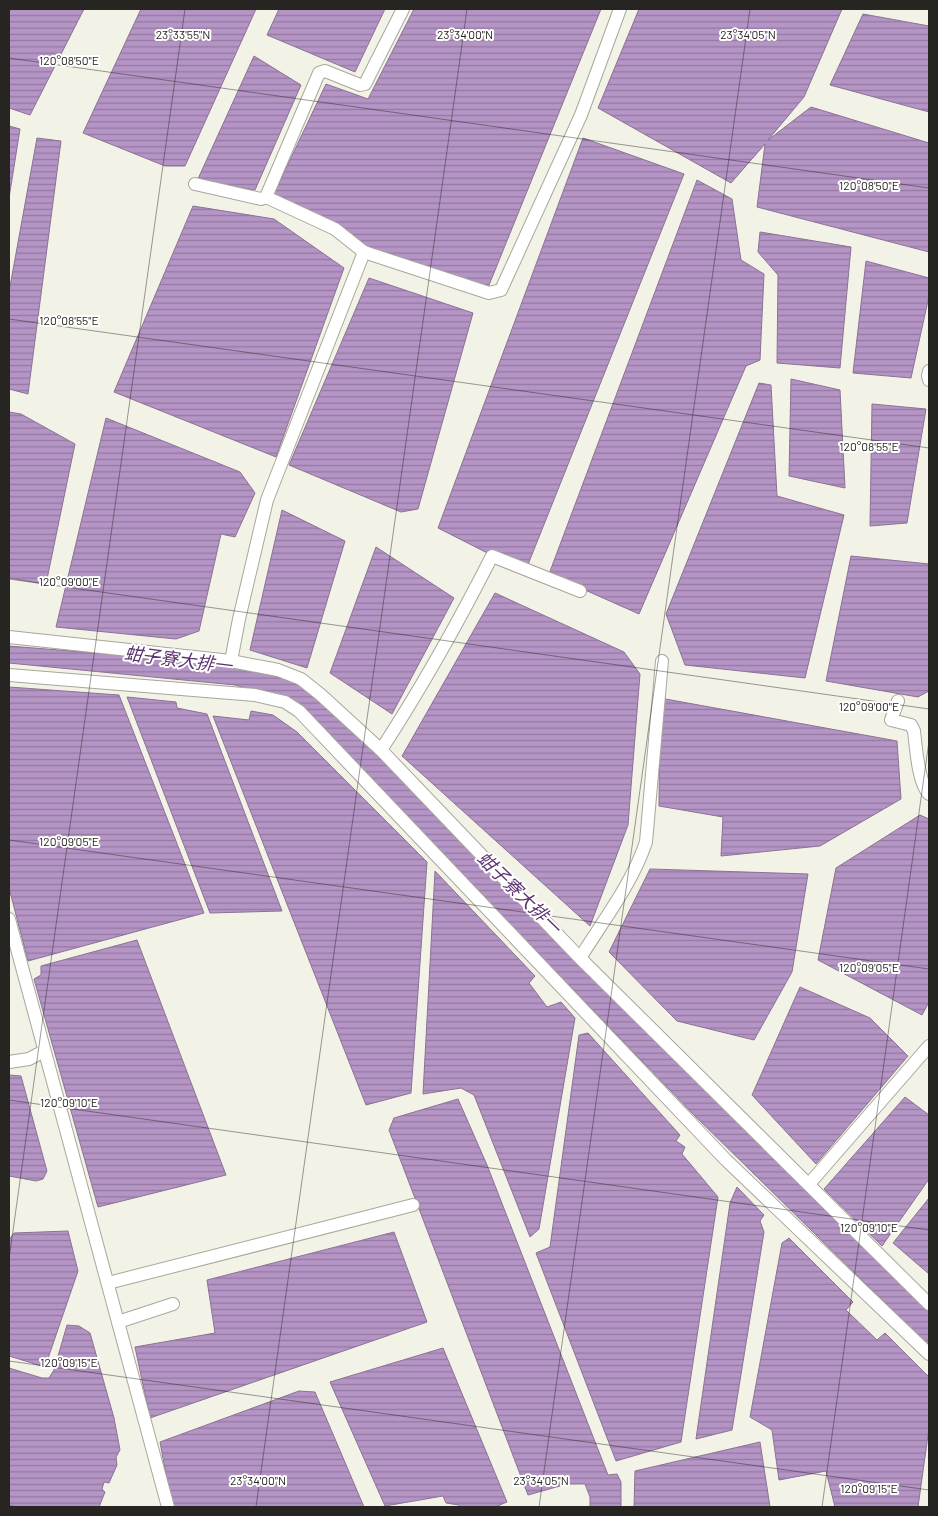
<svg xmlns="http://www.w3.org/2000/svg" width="938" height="1516" font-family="Barlow,'Noto Sans TC',sans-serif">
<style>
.water{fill:url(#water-rules);stroke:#8a7394}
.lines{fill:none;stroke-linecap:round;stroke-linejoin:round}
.minor-casing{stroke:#a8a79c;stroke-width:14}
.minor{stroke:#fff;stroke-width:12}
.ticks{fill:none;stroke:#262521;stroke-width:1;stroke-opacity:0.45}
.labels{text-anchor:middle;stroke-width:4;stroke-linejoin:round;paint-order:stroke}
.water-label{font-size:18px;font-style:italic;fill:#5c3270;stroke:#fff}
.ticks-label{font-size:12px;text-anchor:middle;fill:#262521;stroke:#fff;stroke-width:4;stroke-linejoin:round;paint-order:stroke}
</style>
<defs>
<pattern id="water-rules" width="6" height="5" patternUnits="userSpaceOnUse" patternTransform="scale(1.25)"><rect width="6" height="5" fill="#b594c6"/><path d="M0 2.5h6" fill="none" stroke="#9379a0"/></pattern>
</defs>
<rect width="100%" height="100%" fill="#f3f2e6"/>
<!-- water -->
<g class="water">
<polygon points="9,9 84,9 30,115 9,108"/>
<polygon points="141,9 256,9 185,166 165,166 83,133"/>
<polygon points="279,9 385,9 355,72 267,35"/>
<polygon points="414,9 601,9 487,290 369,248 270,202 326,84 368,99"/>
<polygon points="639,9 842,9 804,97 768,140 811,107 929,143 929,252 757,207 765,144 731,183 598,108"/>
<polygon points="863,14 929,26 929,112 830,85"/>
<polygon points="254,56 301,85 255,190 197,181"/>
<polygon points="9,126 20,129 9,198"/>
<polygon points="37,138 61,141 28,394 9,389 9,292"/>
<polygon points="583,138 684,174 525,572 438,528"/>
<polygon points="697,180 732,199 741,260 764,274 760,360 746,366 639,614 549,574"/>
<polygon points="193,206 274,219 344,268 276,457 114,392"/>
<polygon points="760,232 851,247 840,368 777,363 778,275 758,252"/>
<polygon points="866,261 929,278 929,296 911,378 853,373"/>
<polygon points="369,278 473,313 418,509 401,512 289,465"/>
<polygon points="791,379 840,390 845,488 789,476"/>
<polygon points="759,383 771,385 777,496 844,515 805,678 685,665 666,614"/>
<polygon points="872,404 926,409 907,523 870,526"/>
<polygon points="9,412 21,414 75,444 46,584 9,578"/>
<polygon points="106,418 240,472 255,493 235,537 221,534 199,631 176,639 56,627"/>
<polygon points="282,510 345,541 307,668 250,650"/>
<polygon points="376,547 454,598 392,714 330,673"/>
<polygon points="851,556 929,564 929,691 918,697 826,681"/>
<polygon points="495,593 624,652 640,674 628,825 590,926 402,756"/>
<polygon points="9,646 244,665 285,674 317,693 929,1307 929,1346 696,1117 297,703 235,685 9,663"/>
<polygon points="9,687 119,695 204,913 28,961 9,888"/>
<polygon points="127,697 176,702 177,708 207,714 282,911 210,913"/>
<polygon points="660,698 897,741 901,799 820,846 721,856 723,817 659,806"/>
<polygon points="251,711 273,715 297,732 427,862 411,1093 366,1105 213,716 249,720"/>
<polygon points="920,815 929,819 929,1002 922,1015 818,960 836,868"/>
<polygon points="650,869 808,874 792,972 754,1040 677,1021 609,952"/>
<polygon points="435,871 535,976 529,983 547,1007 561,1002 575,1018 539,1229 530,1237 474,1095 461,1088 423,1094"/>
<polygon points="137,940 226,1175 98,1207 34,979 41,975 41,966"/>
<polygon points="800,987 870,1018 908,1056 816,1164 752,1095"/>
<polygon points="588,1033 680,1135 676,1141 685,1147 682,1154 718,1197 681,1442 616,1461 536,1253 550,1247 579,1035"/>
<polygon points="9,1075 21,1076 47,1171 43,1179 36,1181 9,1176"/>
<polygon points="905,1097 929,1115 929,1179 882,1246 824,1189"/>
<polygon points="458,1099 487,1165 608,1475 617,1474 621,1482 621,1507 590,1507 590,1497 585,1484 567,1484 528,1495 389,1130 394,1118"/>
<polygon points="737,1187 764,1215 760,1221 764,1232 732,1430 696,1439 730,1203"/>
<polygon points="929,1198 929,1274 893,1243"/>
<polygon points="68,1231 78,1271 45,1367 9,1356 9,1240 14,1233"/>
<polygon points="394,1232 427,1322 150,1418 135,1347 215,1333 207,1280"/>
<polygon points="789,1238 853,1302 846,1310 877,1340 885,1333 929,1377 929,1428 918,1507 835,1507 826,1471 779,1480 772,1430 750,1417 782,1243"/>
<polygon points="67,1325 79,1326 90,1333 114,1418 120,1450 116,1457 117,1465 109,1483 104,1482 102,1489 105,1492 99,1507 17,1507 9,1505 9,1368 42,1378 49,1378 54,1370"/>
<polygon points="443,1348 507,1502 495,1507 460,1507 459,1505 446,1503 443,1496 385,1506 330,1382"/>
<polygon points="299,1391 315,1392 364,1507 172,1507 160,1442"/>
<polygon points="760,1442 770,1507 634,1507 635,1471"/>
</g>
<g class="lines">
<!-- minor casing -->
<g class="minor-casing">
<g id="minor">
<polyline points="195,184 261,199 266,197 319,73 325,71 360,85 365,84 403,9"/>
<polyline points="364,252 489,293 501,290 581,115 620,9"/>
<polyline points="929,371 928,376 929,380"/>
<polyline points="9,637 231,661 278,670 301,679 321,695 381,750 580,958 929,1304"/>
<polyline points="231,661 239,619 267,500 364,252 335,229 266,197"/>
<polyline points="9,675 255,695 285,702 299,711 726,1160 929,1354"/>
<path d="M898 701 891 720 911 725 914 731C916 747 918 783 929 794"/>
<path d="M381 750C422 687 458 623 492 556L580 591"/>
<polyline points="9,919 168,1507"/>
<path d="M580 958C603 921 632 884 646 842L662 661"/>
<polyline points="9,1062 29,1059 44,1051"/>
<polyline points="809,1184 929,1046"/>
<polyline points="108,1283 413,1205"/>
<polyline points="118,1322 173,1304"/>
</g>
</g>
<!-- minor -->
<use href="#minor" class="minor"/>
</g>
<!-- ticks -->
<path class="ticks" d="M9 58 929 188M9 319 929 448M9 579 929 709M9 840 929 969M9 1100 929 1230M9 1259 185 9M9 1361 929 1490M256 1507 467 9M539 1507 750 9M822 1507 929 741"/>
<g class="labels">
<!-- water labels -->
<g class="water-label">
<text transform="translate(178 660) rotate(7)" y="6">蚶子寮大排一</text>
<text transform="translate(519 893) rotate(44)" y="6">蚶子寮大排一</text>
</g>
</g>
<g class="ticks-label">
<text x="183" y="39">23°33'55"N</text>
<text x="465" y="39">23°34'00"N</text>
<text x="748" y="39">23°34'05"N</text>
<text x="69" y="65">120°08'50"E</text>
<text x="869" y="190">120°08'50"E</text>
<text x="69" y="325">120°08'55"E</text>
<text x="869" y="451">120°08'55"E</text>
<text x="69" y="586">120°09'00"E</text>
<text x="869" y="711">120°09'00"E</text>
<text x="69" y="846">120°09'05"E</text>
<text x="869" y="972">120°09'05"E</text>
<text x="69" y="1107">120°09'10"E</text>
<text x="869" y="1232">120°09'10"E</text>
<text x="69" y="1367">120°09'15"E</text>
<text x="258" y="1485">23°34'00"N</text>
<text x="541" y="1485">23°34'05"N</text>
<text x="869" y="1493">120°09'15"E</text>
</g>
<!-- border -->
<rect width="938" height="1516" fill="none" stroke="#262521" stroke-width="20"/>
</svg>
